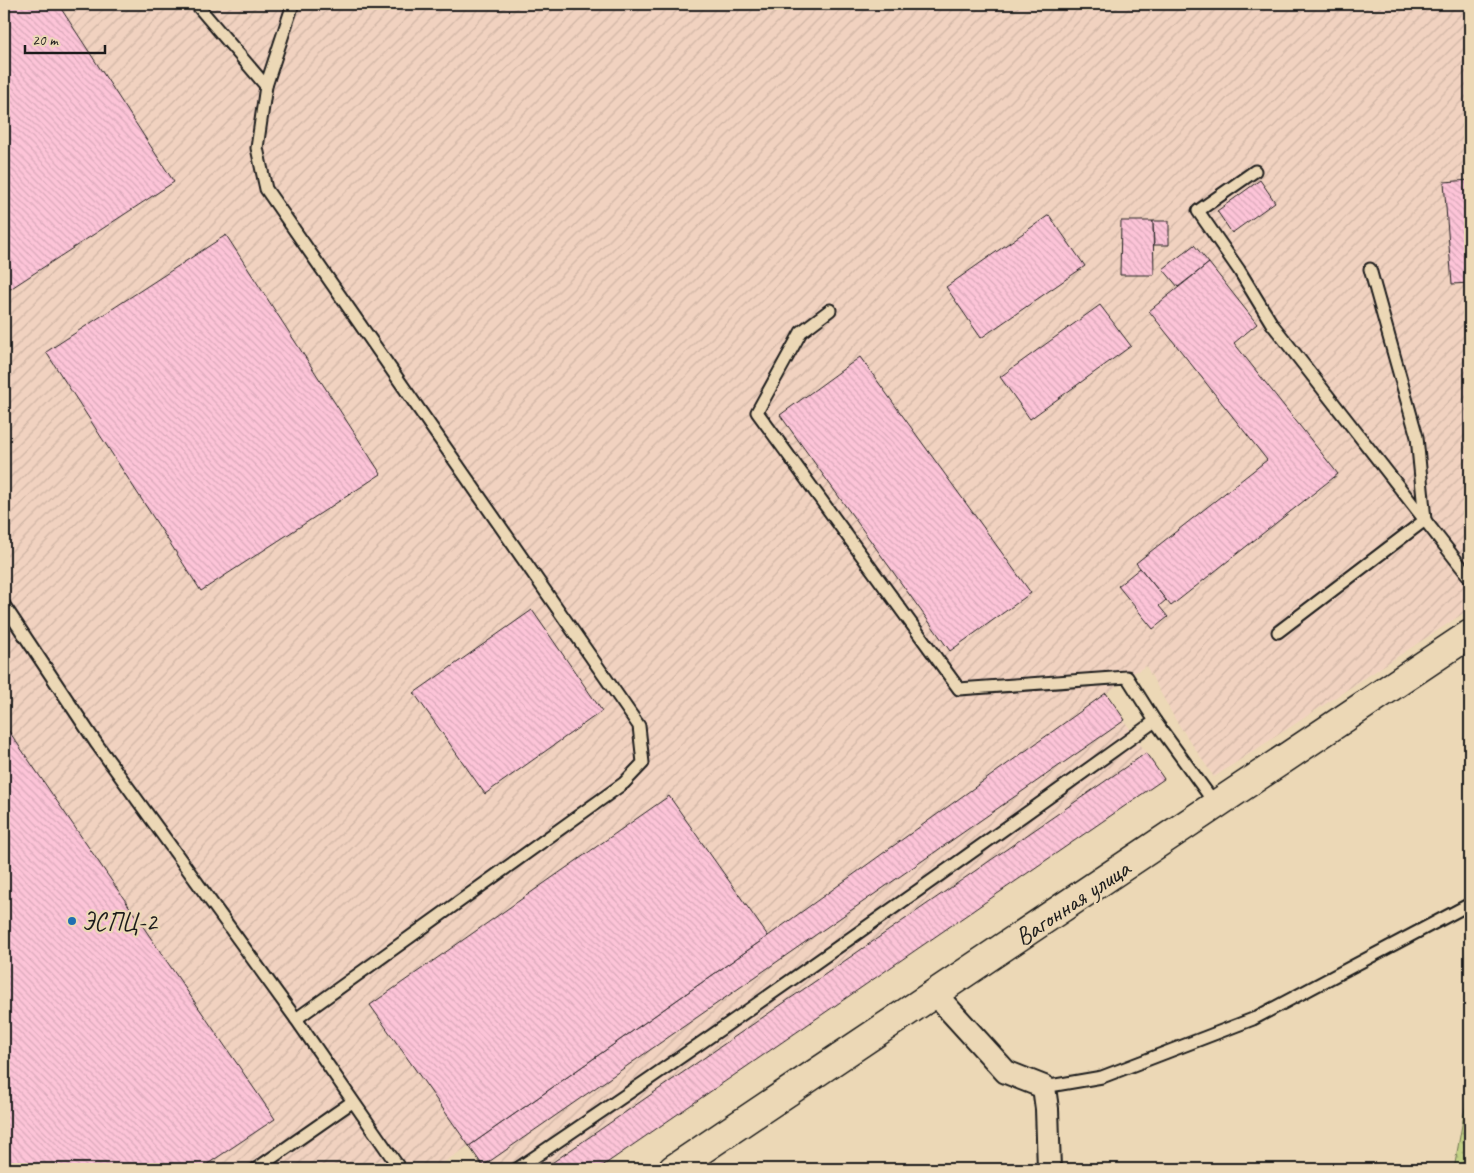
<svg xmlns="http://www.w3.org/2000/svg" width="1474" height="1173" font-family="Caveat,sans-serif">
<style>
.industrial{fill:url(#industrial-furrows)}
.garden{fill:url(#garden-dots);stroke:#707751}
.building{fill:url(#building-back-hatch);stroke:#1c1c1c}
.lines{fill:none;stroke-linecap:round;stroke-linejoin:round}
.service-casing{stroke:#1c1c1c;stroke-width:15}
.minor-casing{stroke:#1c1c1c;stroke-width:26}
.tertiary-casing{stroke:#1c1c1c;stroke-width:31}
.service{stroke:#ecd8b6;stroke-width:11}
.minor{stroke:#ecd8b6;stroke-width:22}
.tertiary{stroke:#ecd8b6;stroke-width:28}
.poi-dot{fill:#1f6fb2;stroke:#ecd8b6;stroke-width:2}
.labels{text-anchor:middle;stroke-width:4.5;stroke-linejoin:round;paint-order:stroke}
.street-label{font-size:25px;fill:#1c1c1c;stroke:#ecd8b6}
.poi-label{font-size:25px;fill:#1c1c1c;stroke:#ecd8b6;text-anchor:start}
</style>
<defs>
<pattern id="industrial-furrows" width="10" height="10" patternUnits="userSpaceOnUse" patternTransform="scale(1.25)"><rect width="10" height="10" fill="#f1d2c0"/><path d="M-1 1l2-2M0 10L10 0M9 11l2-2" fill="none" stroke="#ceb4a4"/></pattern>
<pattern id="garden-dots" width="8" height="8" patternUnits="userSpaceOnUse" patternTransform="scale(1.25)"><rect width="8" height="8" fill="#c3d286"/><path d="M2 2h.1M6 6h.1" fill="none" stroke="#a7b473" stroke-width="1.8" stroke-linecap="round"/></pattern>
<pattern id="building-back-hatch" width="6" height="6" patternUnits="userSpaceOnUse" patternTransform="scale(1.25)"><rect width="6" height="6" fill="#fdc4d8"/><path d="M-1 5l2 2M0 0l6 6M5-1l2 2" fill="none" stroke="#d8a8b9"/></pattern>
</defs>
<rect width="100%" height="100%" fill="#ecd8b6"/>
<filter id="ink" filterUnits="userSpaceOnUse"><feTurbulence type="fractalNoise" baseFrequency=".02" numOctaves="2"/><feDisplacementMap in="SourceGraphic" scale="10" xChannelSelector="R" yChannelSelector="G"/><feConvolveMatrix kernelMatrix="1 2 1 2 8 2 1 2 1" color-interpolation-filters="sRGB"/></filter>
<g filter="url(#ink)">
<!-- industrial -->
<polygon class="industrial" points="4,4 1470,4 1470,609 1214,777 1175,719 1146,666 1127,677 1106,694 1164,779 598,1169 485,1169 469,1146 433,1169 4,1169"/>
<!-- garden -->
<polygon class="garden" points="1470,1081 1470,1169 1454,1169"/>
<!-- building -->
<g class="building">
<polygon points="4,4 58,4 174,182 4,293"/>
<polygon points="1260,180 1275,202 1232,233 1217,211"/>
<polygon points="1470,180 1470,283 1452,284 1444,182"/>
<polygon points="1049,215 1085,266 981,338 946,287"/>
<polygon points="1121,221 1153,221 1154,275 1120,275"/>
<polygon points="1153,221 1169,221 1169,245 1154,245"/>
<polygon points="226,235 381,474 201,591 46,352"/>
<polygon points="1194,245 1209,263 1178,287 1163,269"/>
<polygon points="1209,263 1257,324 1234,343 1338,474 1171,606 1136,563 1267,460 1149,311"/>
<polygon points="1100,305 1131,346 1030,419 1000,377"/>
<polygon points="860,357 1031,593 950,651 780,415"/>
<polygon points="1140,568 1166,600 1159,606 1168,617 1153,629 1118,586"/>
<polygon points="532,610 602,711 485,794 414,693"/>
<polygon points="1106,693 1125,720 483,1166 469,1146 768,936"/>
<polygon points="4,724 275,1119 200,1169 4,1169"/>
<polygon points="1146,753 1164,779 598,1169 543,1169"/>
<polygon points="669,796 768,936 469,1146 370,1005"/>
</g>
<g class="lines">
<!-- service casing -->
<g class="service-casing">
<g id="service">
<polyline points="196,4 266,86"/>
<polyline points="293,4 266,86 257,148 266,189 639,726 643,763 624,783 296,1019"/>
<polyline points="1255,171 1198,211 1239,270 1272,324 1470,578"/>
<polyline points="830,310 801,332 757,412 959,689 1127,677 1155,721"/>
<polyline points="4,605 96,743 296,1019 400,1169"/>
<polyline points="1278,632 1425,520 1417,437 1370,269"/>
<polyline points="1044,1087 1102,1077 1253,1019 1470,904"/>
<polyline points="256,1169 352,1102"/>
<path d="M517 1169C732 1024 944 873 1155 721L1216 805"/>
</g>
</g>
<!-- minor casing -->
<g class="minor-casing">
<polyline id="minor" points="935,994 1006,1072 1044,1087 1047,1109 1049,1169"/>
</g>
<!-- tertiary casing -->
<g class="tertiary-casing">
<polyline id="tertiary" points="673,1169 1470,634"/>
</g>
<!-- service -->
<use href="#service" class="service"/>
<!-- minor -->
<use href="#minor" class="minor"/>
<!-- tertiary -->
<use href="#tertiary" class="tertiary"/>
</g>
</g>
<!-- markers -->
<circle class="poi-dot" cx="72" cy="921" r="5"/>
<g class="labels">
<!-- street labels -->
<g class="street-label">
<text transform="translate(1072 902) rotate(-34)" y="9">Вагонная улица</text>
</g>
<!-- poi labels -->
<g class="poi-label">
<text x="82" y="930">ЭСПЦ-2</text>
</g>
</g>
<!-- margin -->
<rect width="1474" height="1173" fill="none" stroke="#ecd8b6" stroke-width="20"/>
<rect x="10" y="10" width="1454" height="1153" fill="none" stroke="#1c1c1c" stroke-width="2" filter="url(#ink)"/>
<!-- scale -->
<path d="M25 45v8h80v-8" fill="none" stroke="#1c1c1c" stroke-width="2.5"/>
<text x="32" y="45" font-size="15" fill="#1c1c1c" stroke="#ecd8b6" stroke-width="4" paint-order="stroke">20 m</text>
</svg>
